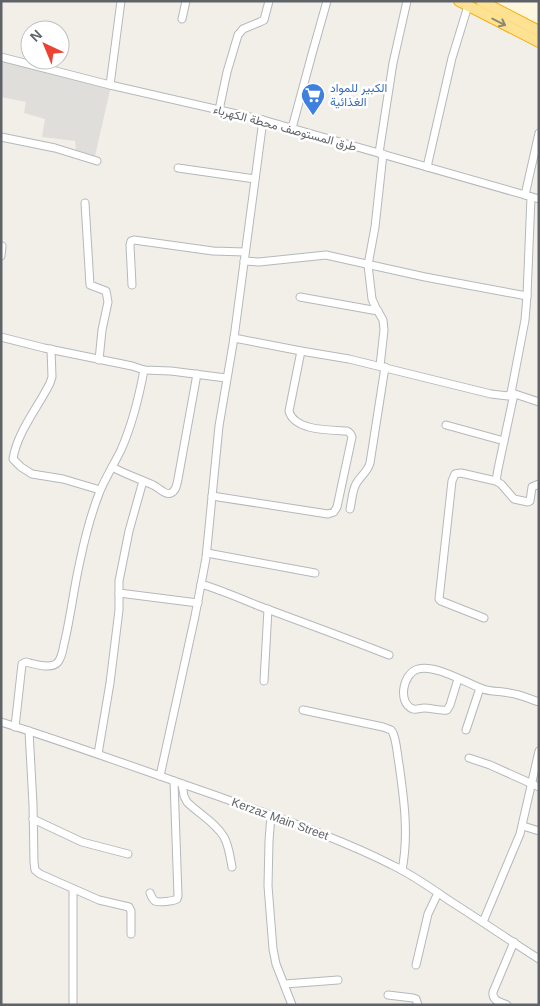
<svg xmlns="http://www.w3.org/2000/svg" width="540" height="1006" font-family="Arial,Vazirmatn,sans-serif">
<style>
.commercial{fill:#fef7e0}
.industrial{fill:#e0deda}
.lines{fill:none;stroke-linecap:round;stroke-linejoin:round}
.minor-casing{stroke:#b5b8bc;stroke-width:9}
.highway-casing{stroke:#f9ab00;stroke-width:12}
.minor{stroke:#fff;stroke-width:7}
.highway{stroke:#fde293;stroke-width:10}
.oneway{stroke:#8e8975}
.labels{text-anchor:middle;stroke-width:5;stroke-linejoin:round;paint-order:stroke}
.shop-label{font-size:12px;fill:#366cbe;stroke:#fff;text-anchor:start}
.street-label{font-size:12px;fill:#5f6368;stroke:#fff}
</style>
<rect width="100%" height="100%" fill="#f1efe8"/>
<!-- commercial -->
<polygon class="commercial" points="481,1 539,1 539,31"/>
<!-- industrial -->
<polygon class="industrial" points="1,55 111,86 95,156 76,150 75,141 42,137 45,119 24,113 26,102 1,97"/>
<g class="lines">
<!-- minor casing -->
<g class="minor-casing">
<g id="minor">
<polyline points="182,19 186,1"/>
<polyline points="1,57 110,85 263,120 539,199"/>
<polyline points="110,85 121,1"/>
<polyline points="219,110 227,72 238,35 243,29 260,22 264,20 269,1"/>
<polyline points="292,128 312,54 327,1"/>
<polyline points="1,137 55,148 97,161"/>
<polyline points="379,153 393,63 407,1"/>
<polyline points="427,167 452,58 468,6"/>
<polyline points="178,168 255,179"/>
<polyline points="525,195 539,133"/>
<polyline points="85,203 90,285 106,291 108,302 102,330 99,360"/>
<polyline points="1,256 2,246"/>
<polyline points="244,261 259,262 326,255 425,277 527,296"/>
<polyline points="132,285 130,245 131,241 134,240 213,251 245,252"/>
<polyline points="300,297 378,311"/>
<polyline points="1,337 44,348 132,366 144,370 171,371 226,378"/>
<polyline points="234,338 301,351 349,359 491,394 508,396 511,393 525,320 527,296 531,197"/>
<path d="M51 349 52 377 50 383C39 406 17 432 13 459L21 467 32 474 63 479 100 490"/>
<polyline points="380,366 384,330 383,320 376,308 372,299 368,265 375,227 383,154"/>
<polyline points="512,393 539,402"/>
<polyline points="446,425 504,441"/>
<path d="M112 467C125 474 140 479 153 485 158 487 166 496 171 493 176 491 177 484 178 479L197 374"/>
<polyline points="496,481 501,484 514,499 528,502 530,501 532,487 539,484"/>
<path d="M212 496 328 514 334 512 337 507 352 437C351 434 350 432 347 431 330 430 294 431 289 411L301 351"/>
<path d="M350 509C352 501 352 491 356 484 360 476 367 473 370 463L385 367"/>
<polyline points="207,553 315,573"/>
<path d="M201 584C221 590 239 598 259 606 302 622 346 638 389 655"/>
<polyline points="119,593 198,603"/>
<polyline points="484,618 441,601 439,599 452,481 455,474 461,473 496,481 498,469 514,394"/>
<path d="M458 679 450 705 447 710C439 711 432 708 424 708 420 708 417 710 413 709 397 703 403 673 418 669 435 664 466 683 483 689 491 692 501 691 509 693 520 694 529 699 539 702"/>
<polyline points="264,681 268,609"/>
<path d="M303 710 383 727 391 730 393 733C397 743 397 754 399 764 404 799 409 835 402 870"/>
<path d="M1 722C75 745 147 772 220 797 278 818 337 837 392 865 413 875 431 888 450 901 480 920 509 940 539 959"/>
<path d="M15 727 22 664 26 662C34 664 52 670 58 662 63 656 63 646 65 640 71 614 74 587 80 561 85 537 91 514 100 491 106 477 114 464 121 450 132 425 139 397 144 370"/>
<polyline points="466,730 480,688"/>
<polyline points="29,731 33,804 34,862 35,870 40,874 99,900 129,907 131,911 131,934"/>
<polyline points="98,754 110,683 119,610 119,581 129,531 143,481"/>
<polyline points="469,758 490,765 539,787"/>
<polyline points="160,776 195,616 206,558 219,426 234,338 263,120"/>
<path d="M182 784 184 796 187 802C199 814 215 822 224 837 229 846 230 857 232 867"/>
<polyline points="271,815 269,841 268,886 273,949 276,964 292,1005"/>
<polyline points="33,819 82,842 128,854"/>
<polyline points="523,826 539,831"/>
<polyline points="73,889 73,1005"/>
<path d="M150 893C151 895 152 899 155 901 159 903 173 901 177 899L178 896 174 781"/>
<polyline points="483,922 520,834 539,751"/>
<polyline points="416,965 428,914 438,893"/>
<polyline points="285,984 338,980"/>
<polyline points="388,995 413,998 416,999 418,1005"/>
<path d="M507 1005C500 1002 492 1001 493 992L514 942"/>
</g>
</g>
<!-- highway casing -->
<g class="highway-casing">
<g id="highway">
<polyline points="459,1 539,42"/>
<polyline points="481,1 539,31"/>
</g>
</g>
<!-- minor -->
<use href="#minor" class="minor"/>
<!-- highway -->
<use href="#highway" class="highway"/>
</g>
<!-- one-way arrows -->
<defs><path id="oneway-shaft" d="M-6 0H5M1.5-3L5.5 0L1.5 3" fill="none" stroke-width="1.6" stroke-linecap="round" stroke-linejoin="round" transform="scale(1.25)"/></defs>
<use class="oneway" href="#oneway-shaft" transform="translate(499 22) rotate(27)"/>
<!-- icons -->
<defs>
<g id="supermarket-pin" transform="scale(1.25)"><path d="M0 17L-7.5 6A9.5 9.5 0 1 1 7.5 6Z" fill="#3f7fe0" stroke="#fff"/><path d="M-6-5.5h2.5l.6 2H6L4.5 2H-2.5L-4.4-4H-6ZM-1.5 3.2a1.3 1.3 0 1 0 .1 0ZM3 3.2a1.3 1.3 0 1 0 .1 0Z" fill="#fff"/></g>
</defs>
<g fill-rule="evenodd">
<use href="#supermarket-pin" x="313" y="95"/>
</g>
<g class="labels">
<!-- shop labels -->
<g class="shop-label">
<text x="330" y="92">الكبير للمواد<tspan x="330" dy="14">الغذائية</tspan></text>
</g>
<!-- street labels -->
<g class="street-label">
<text transform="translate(285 128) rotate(15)" y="4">طرق المستوصف محطة الكهرباء</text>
<text transform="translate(280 819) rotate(20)" y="4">Kerzaz Main Street</text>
</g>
</g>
<!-- border -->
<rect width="540" height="1006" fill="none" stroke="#5f6368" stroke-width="5"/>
<!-- north arrow -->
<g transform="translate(45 45) rotate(316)"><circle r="24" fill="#ffffff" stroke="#bfc1c3"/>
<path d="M0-4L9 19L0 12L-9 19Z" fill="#ea4335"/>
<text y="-8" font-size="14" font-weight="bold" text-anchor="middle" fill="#5f6368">N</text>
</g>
</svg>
